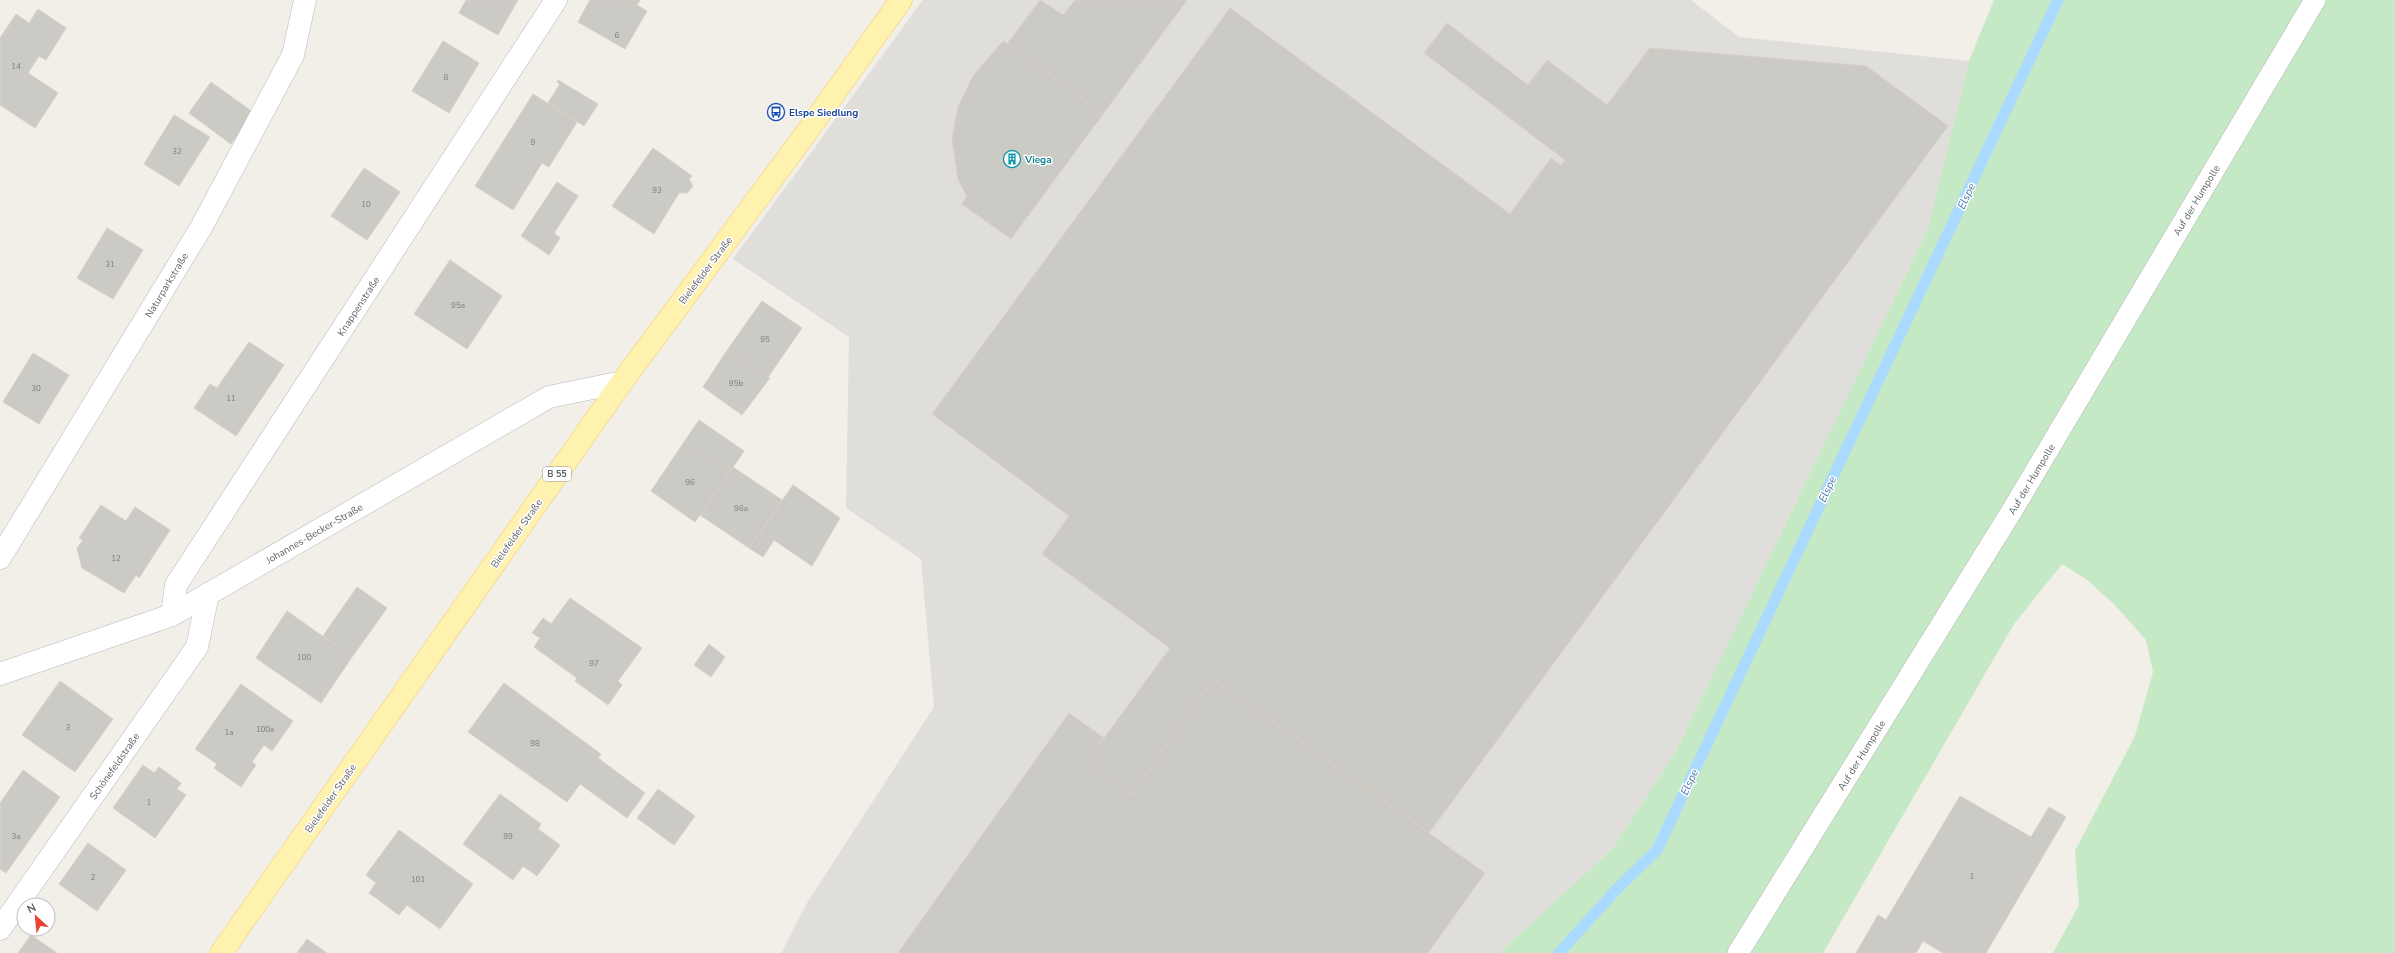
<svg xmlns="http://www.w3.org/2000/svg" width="2395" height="953" font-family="'Nunito Sans',sans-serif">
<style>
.industrial{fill:#e0deda}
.green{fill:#c5e8c5}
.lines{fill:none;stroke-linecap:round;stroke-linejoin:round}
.stream{stroke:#aadaff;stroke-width:11}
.building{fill:#cccac5;stroke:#d6d1c6}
.lane-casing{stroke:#b5b8bc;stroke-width:22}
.street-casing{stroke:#b5b8bc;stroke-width:23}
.primary-casing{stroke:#f2c960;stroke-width:23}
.lane{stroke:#fff;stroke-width:21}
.street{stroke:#fff;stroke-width:22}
.primary{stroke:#fff2af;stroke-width:22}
.labels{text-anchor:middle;stroke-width:3;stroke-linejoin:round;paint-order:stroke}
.number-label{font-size:8px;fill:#7a7d7f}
.shield{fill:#fff;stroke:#8f9295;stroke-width:1}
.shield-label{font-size:9px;font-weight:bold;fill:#5f6368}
.transit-label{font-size:10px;font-weight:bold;fill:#164399;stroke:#fff;text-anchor:start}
.culture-label{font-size:10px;font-weight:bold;fill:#0d838f;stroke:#fff;text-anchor:start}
.street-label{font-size:10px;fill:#5f6368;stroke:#fff}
.water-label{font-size:11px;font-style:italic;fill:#4174aa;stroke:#fff}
</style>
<rect width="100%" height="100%" fill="#f1efe8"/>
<!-- industrial -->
<polygon class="industrial" points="923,0 1691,0 1739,37 1969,61 1928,229 1675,753 1613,848 1499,953 781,953 807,903 934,707 921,559 846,508 849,337 733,259"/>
<!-- green -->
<polygon class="green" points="1994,0 2395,0 2395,953 2053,953 2079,905 2075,851 2135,736 2153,672 2146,640 2115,605 2086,579 2062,564 2014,624 1823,953 1499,953 1613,848 1675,753 1928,229 1969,61"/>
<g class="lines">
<!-- stream -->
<polyline class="stream" points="1559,953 1617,889 1657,850 2058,0"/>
</g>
<!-- building -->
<g class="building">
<polygon points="466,0 518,0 498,35 459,13"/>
<polygon points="590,0 640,0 637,5 647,11 625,49 578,22"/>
<polygon points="1040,0 1063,15 1075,0 1187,0 1103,114 1007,44"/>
<polygon points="1230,8 1510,214 1551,158 1561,165 1565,160 1424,53 1447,23 1528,85 1547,60 1607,105 1650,48 1866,66 1948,126 1429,833 1213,679 1131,795 1086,763 1170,648 1042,554 1069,516 932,414"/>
<polygon points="38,9 66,28 46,60 39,56 28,73 58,93 35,128 0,105 0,38 16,14 29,23"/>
<polygon points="443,41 479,63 449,113 412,91"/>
<polygon points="1003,41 1103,114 1011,239 962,204 967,197 958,179 952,139 958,107 973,76"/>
<polygon points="558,80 598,104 584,126 548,103 560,84 557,82"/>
<polygon points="211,82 254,113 231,144 189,113"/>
<polygon points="533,94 577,122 549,167 542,163 513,210 475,186"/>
<polygon points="174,115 210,137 179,186 144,164"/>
<polygon points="653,148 692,176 689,179 693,186 687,193 679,193 654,234 612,206"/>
<polygon points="364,168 400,192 367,240 331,216"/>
<polygon points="557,182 578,196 554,233 560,238 549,255 521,236"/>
<polygon points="107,228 143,250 113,299 77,278"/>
<polygon points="450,260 502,296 467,349 414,314"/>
<polygon points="762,301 802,328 768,377 728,349"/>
<polygon points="249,342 284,365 236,436 194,408 210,384 217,388"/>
<polygon points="728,349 770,378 742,415 703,387"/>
<polygon points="33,353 69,375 39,424 3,402"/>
<polygon points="699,420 744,451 729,473 684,442"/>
<polygon points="684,442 729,473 695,522 651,491"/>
<polygon points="733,467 782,500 749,548 700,515"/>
<polygon points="793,485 840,518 812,566 774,540 763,557 749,548"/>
<polygon points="101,505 126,521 135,507 170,530 139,578 136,575 124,593 82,568 77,548 83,540 79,538"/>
<polygon points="357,587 387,608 352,657 323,636"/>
<polygon points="570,598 642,648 618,681 622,685 608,705 575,681 577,678 534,647 540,638 532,633 543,618 551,624"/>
<polygon points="287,611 352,657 321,703 256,658"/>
<polygon points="709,644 725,657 711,677 694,665"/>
<polygon points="1213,679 1485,873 1428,953 898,953 1069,713 1104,738 1086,763 1131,795"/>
<polygon points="60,681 113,719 75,772 22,735"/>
<polygon points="504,683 601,754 598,758 645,793 627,818 580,784 567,802 468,732"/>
<polygon points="241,684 293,721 272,751 264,745 252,762 256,765 241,787 214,768 217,764 195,749"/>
<polygon points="143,765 154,773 159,767 181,783 177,789 186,795 155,838 113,808"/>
<polygon points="23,770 60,797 6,873 0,869 0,803"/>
<polygon points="658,789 695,816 674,845 637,818"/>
<polygon points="500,794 541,824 538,829 560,845 537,876 523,866 513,880 463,844"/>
<polygon points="1960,796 2031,837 2049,807 2066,817 1986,953 1943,953 1923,941 1916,953 1856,953 1878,915 1886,920"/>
<polygon points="399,830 473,884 440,929 407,905 399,915 369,893 376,883 366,875"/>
<polygon points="88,843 126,870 97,911 59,884"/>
<polygon points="31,935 57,953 18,953"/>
<polygon points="307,939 327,953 297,953"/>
</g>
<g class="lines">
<!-- lane casing -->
<g class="lane-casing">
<polyline id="lane" points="1738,953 2013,509 2315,0"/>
</g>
<!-- street casing -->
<g class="street-casing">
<g id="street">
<polyline points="0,558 202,226 293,55 305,0"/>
<polyline points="172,615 176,585 556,0"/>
<polyline points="0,674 172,615 549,397 622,382"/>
<polyline points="0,929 197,647 208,594"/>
</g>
</g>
<!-- primary casing -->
<g class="primary-casing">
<polyline id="primary" points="221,953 622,382 801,140 901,0"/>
</g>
<!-- lane -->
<use href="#lane" class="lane"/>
<!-- street -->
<use href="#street" class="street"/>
<!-- primary -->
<use href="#primary" class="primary"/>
</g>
<!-- icons -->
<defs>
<g id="bus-ring" transform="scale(0.9)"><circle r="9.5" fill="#fff" stroke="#1a4fb4" stroke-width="1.5"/><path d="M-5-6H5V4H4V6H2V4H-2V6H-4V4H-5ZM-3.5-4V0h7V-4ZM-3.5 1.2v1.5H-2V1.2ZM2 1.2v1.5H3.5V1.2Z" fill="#1a4fb4"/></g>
<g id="building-ring" transform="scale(0.9)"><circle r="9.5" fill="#fff" stroke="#0f9aa8" stroke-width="1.5"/><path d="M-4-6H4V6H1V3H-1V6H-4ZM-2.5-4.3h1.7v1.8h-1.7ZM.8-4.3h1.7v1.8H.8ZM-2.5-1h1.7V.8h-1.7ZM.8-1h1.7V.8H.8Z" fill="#0f9aa8"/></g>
</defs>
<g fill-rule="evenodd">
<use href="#bus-ring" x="776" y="112"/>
<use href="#building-ring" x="1012" y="159"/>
</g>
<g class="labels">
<!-- number labels -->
<g class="number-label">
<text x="617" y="38">6</text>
<text x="16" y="69">14</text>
<text x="446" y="80">8</text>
<text x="533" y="145">9</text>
<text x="177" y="154">32</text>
<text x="657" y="193">93</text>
<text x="366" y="207">10</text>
<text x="110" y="267">31</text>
<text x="458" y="308">95a</text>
<text x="765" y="342">95</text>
<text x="736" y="386">95b</text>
<text x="36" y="391">30</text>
<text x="231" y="401">11</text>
<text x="690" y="485">96</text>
<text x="741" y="511">96a</text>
<text x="116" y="561">12</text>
<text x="304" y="660">100</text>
<text x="594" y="666">97</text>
<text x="68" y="730">3</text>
<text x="265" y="732">100a</text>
<text x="229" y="735">1a</text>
<text x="535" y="746">98</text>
<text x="149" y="805">1</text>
<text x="16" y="839">3a</text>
<text x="508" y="839">99</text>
<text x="1972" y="879">1</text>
<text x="93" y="880">2</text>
<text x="418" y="882">101</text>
</g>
<!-- shield labels -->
<rect class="shield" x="543" y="467" width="28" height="14" rx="3"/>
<g class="shield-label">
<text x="557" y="477">B 55</text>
</g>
<!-- transit labels -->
<g class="transit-label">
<text x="789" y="116">Elspe Siedlung</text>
</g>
<!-- culture labels -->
<g class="culture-label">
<text x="1025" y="163">Viega</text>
</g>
<!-- street labels -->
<g class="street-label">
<text transform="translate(2196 200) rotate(-59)" y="4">Auf der Humpolle</text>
<text transform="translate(705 270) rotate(-53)" y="4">Bielefelder Straße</text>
<text transform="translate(166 285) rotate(-59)" y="4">Naturparkstraße</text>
<text transform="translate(358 306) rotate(-57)" y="4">Knappenstraße</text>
<text transform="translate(2031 479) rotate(-59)" y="4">Auf der Humpolle</text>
<text transform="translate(314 533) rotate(-30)" y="4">Johannes-Becker-Straße</text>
<text transform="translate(516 533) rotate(-55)" y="4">Bielefelder Straße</text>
<text transform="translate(1861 755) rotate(-58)" y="4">Auf der Humpolle</text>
<text transform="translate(114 766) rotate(-55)" y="4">Schönefeldstraße</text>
<text transform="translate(330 798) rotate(-55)" y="4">Bielefelder Straße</text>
</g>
<!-- water labels -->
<g class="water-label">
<text transform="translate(1966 196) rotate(-65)" y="4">Elspe</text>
<text transform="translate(1827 489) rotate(-65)" y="4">Elspe</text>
<text transform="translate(1689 782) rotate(-65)" y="4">Elspe</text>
</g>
</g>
<!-- north arrow -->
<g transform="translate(36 917) rotate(333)"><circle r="19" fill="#ffffff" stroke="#bfc1c3"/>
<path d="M0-3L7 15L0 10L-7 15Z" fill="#ea4335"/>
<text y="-6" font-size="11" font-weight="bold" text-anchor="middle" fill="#5f6368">N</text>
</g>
</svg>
